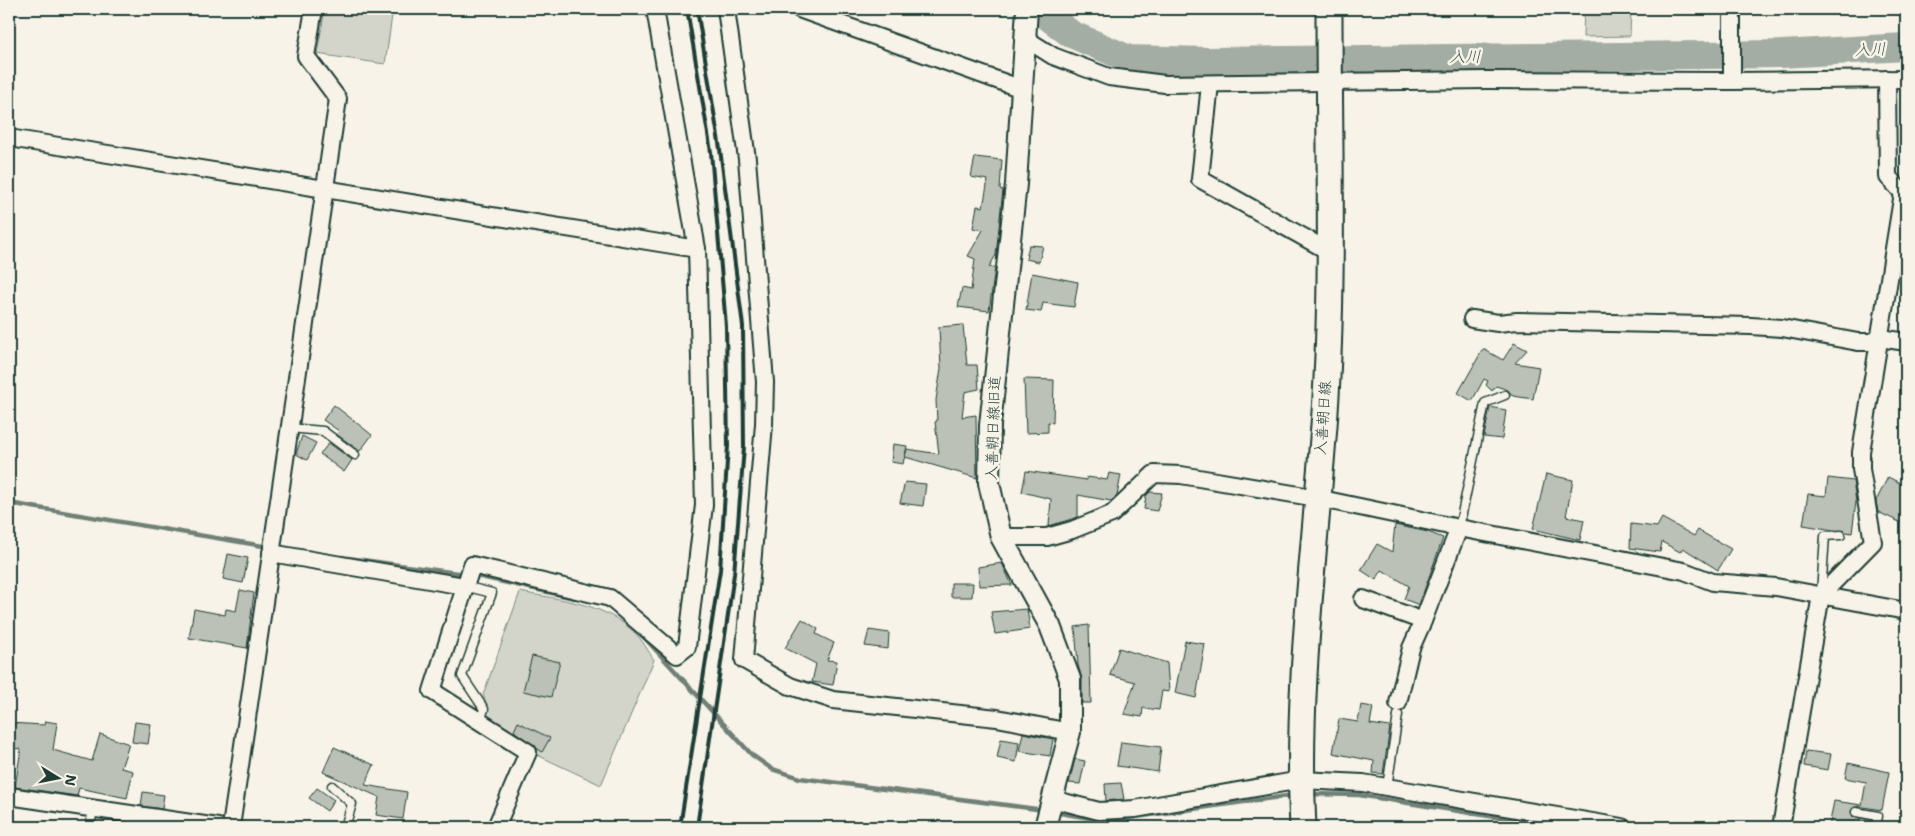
<svg xmlns="http://www.w3.org/2000/svg" width="1915" height="836" font-family="'Shantell Sans','Klee One',sans-serif">
<style>
.green{fill:#d3d5ca;stroke:#79897f}
.lines{fill:none;stroke-linecap:round;stroke-linejoin:round}
.stream{stroke:#6f8077;stroke-width:4.5}
.river{stroke:#a4ada3;stroke-width:28}
.building{fill:#bbc1b6;stroke:#1f3d34}
.service-casing{stroke:#1f3d34;stroke-width:11}
.minor-casing{stroke:#1f3d34;stroke-width:20}
.tertiary-casing{stroke:#1f3d34;stroke-width:24}
.primary-casing{stroke:#1f3d34;stroke-width:29}
.service{stroke:#f7f3e8;stroke-width:8}
.minor{stroke:#f7f3e8;stroke-width:16}
.tertiary{stroke:#f7f3e8;stroke-width:20}
.primary{stroke:#f7f3e8;stroke-width:25}
.rail{stroke:#1f3d34;stroke-width:4}
.labels{text-anchor:middle;stroke-width:5;stroke-linejoin:round;paint-order:stroke}
.street-label{font-size:15px;fill:#1f3d34;stroke:#f7f3e8}
.water-label{font-size:16px;font-style:italic;fill:#405950;stroke:#f7f3e8}
</style>
<rect width="100%" height="100%" fill="#f7f3e8"/>
<filter id="ink" filterUnits="userSpaceOnUse"><feTurbulence type="fractalNoise" baseFrequency=".02" numOctaves="2"/><feDisplacementMap in="SourceGraphic" scale="10" xChannelSelector="R" yChannelSelector="G"/><feConvolveMatrix kernelMatrix="1 2 1 2 8 2 1 2 1" color-interpolation-filters="sRGB"/></filter>
<g filter="url(#ink)">
<!-- green -->
<g class="green">
<polygon points="325,9 393,9 385,64 317,54"/>
<polygon points="1584,9 1631,9 1630,36 1583,37"/>
<path d="M520 592C561 600 602 602 634 632 642 639 648 651 654 660L601 785 533 753 486 720 488 707 483 695Z"/>
</g>
<g class="lines">
<!-- stream -->
<g class="stream">
<polyline points="9,503 269,547"/>
<polyline points="341,557 464,574"/>
<polyline points="472,575 574,598"/>
<polyline points="642,635 752,755 772,769 800,778 1044,810"/>
<polyline points="1309,794 1359,795 1557,827"/>
<polyline points="1054,812 1107,821 1294,795"/>
</g>
<!-- river -->
<polyline class="river" points="1038,9 1071,34 1129,59 1207,61 1781,54 1906,47"/>
</g>
<!-- building -->
<g class="building">
<polygon points="975,157 1002,160 1000,189 1003,190 996,255 989,267 995,268 989,311 958,307 962,288 971,290 975,259 968,256 983,230 973,228 977,206 983,207 988,180 971,177"/>
<polygon points="1029,245 1043,246 1039,262 1026,259"/>
<polygon points="1032,273 1078,282 1074,307 1043,303 1041,312 1026,310"/>
<polygon points="963,325 967,365 977,365 979,389 965,392 962,417 976,415 977,478 905,457 907,449 939,454 935,422 937,421 936,400 941,368 939,327"/>
<polygon points="1514,343 1527,350 1515,363 1539,367 1533,399 1513,396 1508,390 1496,386 1492,391 1486,385 1488,381 1484,379 1472,401 1458,393 1483,349 1503,360"/>
<polygon points="1024,379 1054,380 1053,423 1048,422 1048,432 1026,433"/>
<polygon points="334,405 372,435 360,451 336,434 339,431 323,420"/>
<polygon points="1490,407 1506,410 1502,439 1484,437"/>
<polygon points="302,436 316,443 307,460 296,454"/>
<polygon points="329,443 352,460 344,472 320,454"/>
<polygon points="893,444 907,446 903,464 891,462"/>
<polygon points="1026,471 1087,480 1087,477 1107,480 1109,473 1121,475 1117,496 1111,501 1078,495 1078,517 1049,526 1051,499 1022,492"/>
<polygon points="1546,474 1573,480 1566,516 1584,520 1580,540 1533,529"/>
<polygon points="1888,477 1906,486 1906,525 1878,512 1876,501"/>
<polygon points="1828,478 1853,481 1856,502 1852,533 1803,525 1808,494 1826,496"/>
<polygon points="905,482 926,484 923,506 900,503"/>
<polygon points="1150,492 1162,493 1157,511 1144,509 1146,496"/>
<polygon points="1662,518 1694,536 1698,530 1731,549 1718,570 1683,548 1680,552 1662,542 1660,552 1630,548 1631,524 1657,527"/>
<polygon points="1395,525 1428,532 1443,538 1419,605 1404,599 1409,586 1382,570 1376,580 1361,570 1377,544 1392,552"/>
<polygon points="228,554 248,558 243,583 223,579"/>
<polygon points="1002,563 1012,585 979,586 978,567"/>
<polygon points="951,583 973,583 972,597 951,597"/>
<polygon points="240,590 254,593 247,648 189,638 194,609 225,615 226,609 236,611"/>
<polygon points="1027,609 1030,629 995,634 991,612"/>
<polygon points="802,619 818,629 816,634 834,643 827,660 837,661 833,685 812,682 816,664 785,648"/>
<polygon points="1089,625 1091,703 1082,703 1082,679 1078,665 1075,627"/>
<polygon points="869,630 889,633 888,649 865,646"/>
<polygon points="1185,641 1205,644 1196,698 1175,693"/>
<polygon points="1119,648 1167,663 1169,692 1162,691 1159,710 1143,708 1142,717 1124,714 1135,682 1110,675"/>
<polygon points="532,656 560,662 551,697 523,691"/>
<polygon points="1361,705 1373,707 1370,724 1390,727 1383,774 1373,773 1374,761 1333,753 1339,719 1358,722"/>
<polygon points="45,721 57,723 53,750 92,761 100,734 129,744 121,768 133,771 127,798 79,788 77,796 15,787 21,749 9,748 9,723 44,725"/>
<polygon points="135,722 151,724 148,744 132,742"/>
<polygon points="518,722 550,738 542,752 514,731"/>
<polygon points="1023,733 1053,739 1050,756 1019,751"/>
<polygon points="1001,739 1019,742 1016,762 997,758"/>
<polygon points="1121,742 1161,747 1158,772 1117,766"/>
<polygon points="334,747 374,765 365,785 407,792 403,819 376,815 379,797 323,772"/>
<polygon points="1806,751 1831,754 1828,770 1804,766"/>
<polygon points="1075,759 1085,761 1080,784 1069,783"/>
<polygon points="1848,763 1889,772 1882,810 1857,806 1851,811 1853,817 1871,820 1870,827 1829,827 1834,801 1862,805 1866,782 1845,778"/>
<polygon points="1121,783 1124,799 1106,801 1105,784"/>
<polygon points="317,788 334,800 327,811 309,798"/>
<polygon points="143,792 164,795 162,809 141,806"/>
</g>
<g class="lines">
<!-- service casing -->
<g class="service-casing">
<g id="service">
<polyline points="289,428 323,431 355,455"/>
<polyline points="1459,528 1485,403 1505,395"/>
<polyline points="464,586 492,593 462,676 484,709 480,722"/>
<polyline points="1821,593 1825,536 1841,535"/>
<polyline points="332,786 352,804 345,827"/>
<polyline points="1387,787 1398,715"/>
<polyline points="1856,812 1878,816 1876,827"/>
<polyline points="90,827 93,809"/>
</g>
</g>
<!-- minor casing -->
<g class="minor-casing">
<g id="minor">
<polyline points="726,9 747,159 765,382 764,424 744,660 790,686 833,700 997,718 1070,732"/>
<polyline points="799,9 1022,89"/>
<polyline points="1026,39 1053,56 1109,77 1165,84 1487,80 1732,81 1906,79"/>
<polyline points="1887,79 1888,177 1903,193 1906,194"/>
<polyline points="1732,81 1732,9"/>
<polyline points="1210,84 1200,179 1330,252"/>
<polyline points="9,138 697,249"/>
<polyline points="1472,319 1498,323 1517,321 1751,326 1782,328 1858,342 1871,342 1880,338 1906,342"/>
<polyline points="1001,537 1047,537 1072,530 1112,514 1154,474 1181,475 1317,498 1459,528 1684,571 1713,582 1776,587 1906,611"/>
<polyline points="271,553 464,586"/>
<polyline points="1363,599 1423,621 1459,528"/>
<polyline points="1398,703 1411,648 1423,621"/>
<polyline points="9,796 218,827"/>
<polyline points="1052,799 1099,811 1135,809 1301,780 1363,783 1622,827"/>
<polyline points="231,827 338,99 306,56 314,9"/>
<polyline points="496,827 528,752 432,691 472,565 610,598 677,655 687,647 704,505 697,249 655,9"/>
<polyline points="1781,827 1821,595 1873,542 1861,469 1861,452 1903,193"/>
</g>
</g>
<!-- tertiary casing -->
<g class="tertiary-casing">
<polyline id="tertiary" points="1027,9 1016,184 990,425 989,483 1001,537 1050,626 1070,679 1070,732 1045,827"/>
</g>
<!-- primary casing -->
<g class="primary-casing">
<path id="primary" d="M1303 827C1296 688 1315 551 1325 412 1334 278 1329 143 1329 9"/>
</g>
<!-- service -->
<use href="#service" class="service"/>
<!-- minor -->
<use href="#minor" class="minor"/>
<!-- tertiary -->
<use href="#tertiary" class="tertiary"/>
<!-- primary -->
<use href="#primary" class="primary"/>
<!-- rail -->
<g class="rail">
<polyline points="697,9 720,149 743,326 744,447 734,574 697,827"/>
<polyline points="680,827 720,570 728,446 726,326 711,152 687,9"/>
</g>
</g>
</g>
<g class="labels">
<!-- street labels -->
<g class="street-label">
<text transform="translate(1323 418) rotate(-86)" y="5">入善朝日線</text>
<text transform="translate(993 428) rotate(-88)" y="5">入善朝日線旧道</text>
</g>
<!-- water labels -->
<g class="water-label">
<text transform="translate(1870 49) rotate(-3)" y="6">入川</text>
<text x="1465" y="62">入川</text>
</g>
</g>
<!-- margin -->
<rect width="1915" height="836" fill="none" stroke="#f7f3e8" stroke-width="30"/>
<rect x="15" y="15" width="1885" height="806" fill="none" stroke="#1f3d34" stroke-width="2" filter="url(#ink)"/>
<!-- north arrow -->
<g transform="translate(58 778) rotate(100)" stroke="#f7f3e8" stroke-width="4" paint-order="stroke">
<path d="M0-4L9 19L0 12L-9 19Z" fill="#1f3d34"/>
<text y="-8" font-size="14" font-weight="bold" text-anchor="middle" fill="#1f3d34">N</text>
</g>
</svg>
